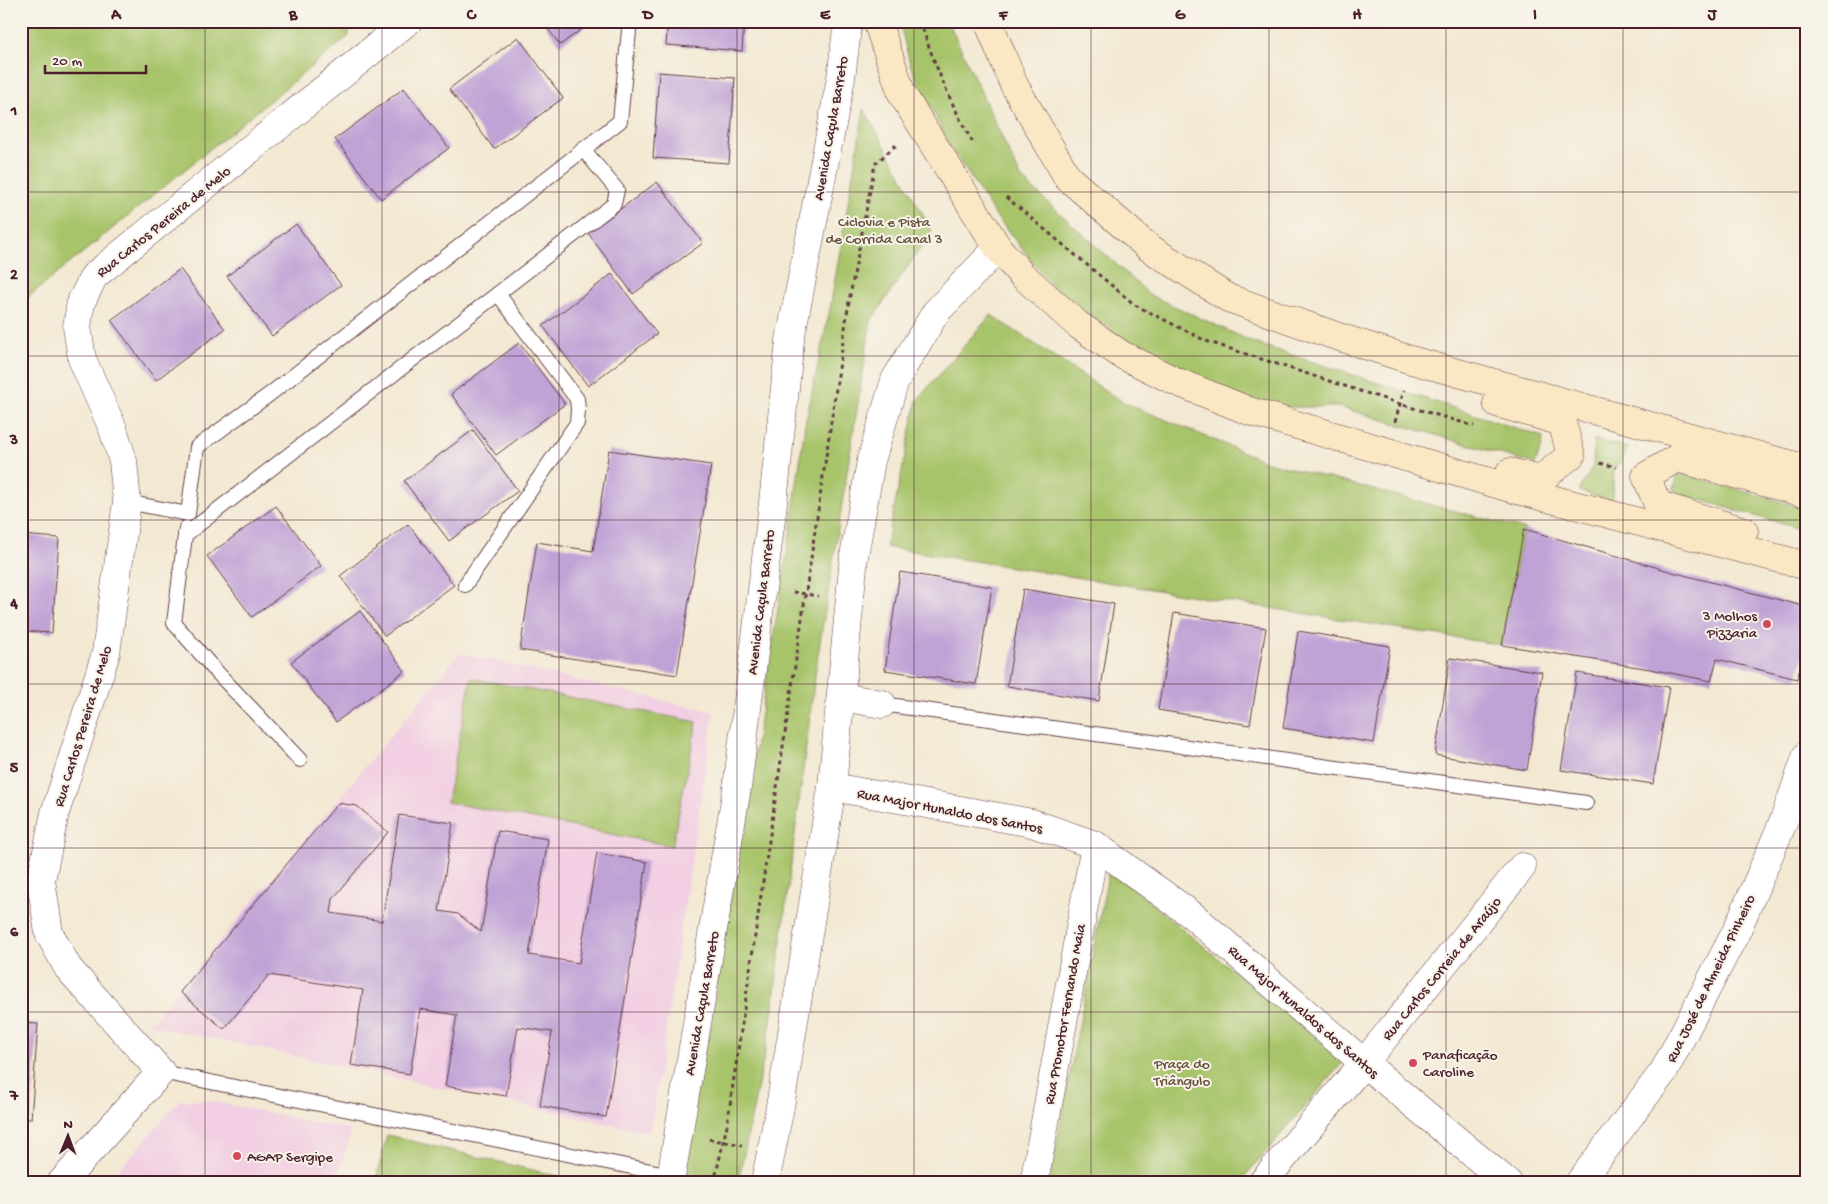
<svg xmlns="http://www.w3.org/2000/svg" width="1828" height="1204" font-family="'Gochi Hand',sans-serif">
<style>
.built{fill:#f2cfe2}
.green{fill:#a8c46a;stroke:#79724a}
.building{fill:#c0a3d6}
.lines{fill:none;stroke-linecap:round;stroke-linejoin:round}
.service-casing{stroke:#633d44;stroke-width:16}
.minor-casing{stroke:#633d44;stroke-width:29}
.tertiary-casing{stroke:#633d44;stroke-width:29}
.secondary-casing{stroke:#633d44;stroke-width:29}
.path{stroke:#633d44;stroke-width:3;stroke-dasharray:4 4;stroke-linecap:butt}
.service{stroke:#fff;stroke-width:14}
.minor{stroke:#fff;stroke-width:28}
.tertiary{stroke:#fff;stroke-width:28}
.secondary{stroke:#fae7c3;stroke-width:28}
.grid{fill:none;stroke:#4a1f2b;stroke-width:1;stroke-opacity:0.55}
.poi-dot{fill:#d1495b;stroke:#f7f3e8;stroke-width:2}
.labels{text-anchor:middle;stroke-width:4;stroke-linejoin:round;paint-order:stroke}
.street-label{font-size:15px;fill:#4a1f2b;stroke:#f7f3e8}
.park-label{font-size:15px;fill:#66513e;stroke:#f7f3e8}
.poi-label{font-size:15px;fill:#4a1f2b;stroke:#f7f3e8;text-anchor:start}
.neatline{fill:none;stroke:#4a1f2b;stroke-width:2}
.grid-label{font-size:16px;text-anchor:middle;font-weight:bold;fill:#4a1f2b}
</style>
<rect width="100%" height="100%" fill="#f7f3e8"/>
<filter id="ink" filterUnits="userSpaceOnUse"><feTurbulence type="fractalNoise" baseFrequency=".02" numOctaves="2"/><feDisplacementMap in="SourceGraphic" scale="10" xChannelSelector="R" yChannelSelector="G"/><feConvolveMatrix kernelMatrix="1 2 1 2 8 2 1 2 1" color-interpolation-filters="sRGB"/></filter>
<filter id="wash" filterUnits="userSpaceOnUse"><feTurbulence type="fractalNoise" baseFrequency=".0096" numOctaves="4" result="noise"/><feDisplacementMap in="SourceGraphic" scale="20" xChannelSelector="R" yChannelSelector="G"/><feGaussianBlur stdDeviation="1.12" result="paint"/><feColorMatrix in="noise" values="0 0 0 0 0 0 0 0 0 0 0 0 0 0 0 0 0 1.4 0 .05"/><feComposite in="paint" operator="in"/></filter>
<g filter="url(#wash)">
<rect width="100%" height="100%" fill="#f3e9d3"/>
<!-- built -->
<g class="built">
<polygon points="460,653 714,712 650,1133 149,1025"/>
<polygon points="180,1100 212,1101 352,1130 336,1183 107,1183"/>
</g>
<!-- green -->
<g class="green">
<polygon points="21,21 348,21 349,36 21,303"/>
<polygon points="899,21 948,21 1021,178 1150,295 1255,343 1543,437 1542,446 1535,464 1339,407 1263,407 1140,351 1054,289 995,215 950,146 911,67"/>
<polygon points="864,109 932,231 871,321 816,668 771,1022 738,1183 670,1183 715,996 791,528 805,424 830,309"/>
<polygon points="991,315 1123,402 1267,462 1524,529 1502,645 886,547 917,400"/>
<polygon points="1594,439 1628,448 1614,472 1612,501 1579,491 1593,466"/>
<polygon points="1678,473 1807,509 1807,531 1673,492"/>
<polygon points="471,678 697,722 672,846 447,802"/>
<polygon points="1109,869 1344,1061 1239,1183 1049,1183"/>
<polygon points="387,1135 586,1183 375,1183"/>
</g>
<g id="blocks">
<!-- building -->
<g class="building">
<polygon points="542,21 593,21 560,45"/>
<polygon points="668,21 744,21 742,51 666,45"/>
<polygon points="518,37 563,98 494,149 449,89"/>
<polygon points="659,72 735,78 729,163 653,158"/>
<polygon points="404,88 449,148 381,199 335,139"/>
<polygon points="657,182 703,243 633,294 588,233"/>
<polygon points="296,224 341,285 272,336 227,276"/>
<polygon points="180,269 225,329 156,380 111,320"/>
<polygon points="612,274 657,334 588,386 543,326"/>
<polygon points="519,343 565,404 496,455 451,394"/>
<polygon points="473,430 518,491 449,541 404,481"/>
<polygon points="609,450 711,465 677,675 520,650 537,542 593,551"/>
<polygon points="276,506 321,566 252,617 207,556"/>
<polygon points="408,524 454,585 385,636 340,576"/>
<polygon points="1524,529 1676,573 1807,607 1807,642 1797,679 1717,659 1711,681 1650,669 1502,645"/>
<polygon points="21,535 59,538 52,633 21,631"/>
<polygon points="900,572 992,587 976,684 885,670"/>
<polygon points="1023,589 1114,604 1099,701 1007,686"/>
<polygon points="360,611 405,671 336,722 291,662"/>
<polygon points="1174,613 1266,628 1250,725 1158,710"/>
<polygon points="1298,631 1390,646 1374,743 1283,728"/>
<polygon points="1450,658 1542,672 1527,770 1435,755"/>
<polygon points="1577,673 1669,687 1653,784 1561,770"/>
<polygon points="338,803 357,806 388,832 333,899 331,913 382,921 399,815 453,823 439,911 458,914 481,932 498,831 548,839 529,955 579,963 597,853 647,862 606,1117 540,1106 552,1032 518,1027 506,1096 445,1086 457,1015 420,1009 410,1074 351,1065 363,990 269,975 224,1029 180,992"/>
<polygon points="21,1023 38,1024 31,1119 21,1118"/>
</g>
</g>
</g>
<g filter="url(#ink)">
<use href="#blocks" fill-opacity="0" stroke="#633d44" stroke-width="1"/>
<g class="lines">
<!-- service casing -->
<g class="service-casing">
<g id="service">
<polyline points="127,502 188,514 197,447 270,394 620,121 630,21"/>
<polyline points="186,528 174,623 213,668 300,760"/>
<polyline points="185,535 614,204 617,190 583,149"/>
<polyline points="465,585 577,423 578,409 577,399 498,294"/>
<polyline points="882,704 1586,803"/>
<polyline points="161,1072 671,1175"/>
</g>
</g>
<!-- minor casing -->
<g class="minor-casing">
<g id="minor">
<polyline points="841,697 882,704"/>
<polyline points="832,787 1032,823 1095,845 1192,915 1364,1063 1508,1183"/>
<polyline points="61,1183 161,1072 68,968 49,933 41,880 55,813 106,653 127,502 123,461 113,429 82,359 77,327 81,302 94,276 408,21"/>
<polyline points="1034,1183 1095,845"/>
<polyline points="1262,1183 1364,1063 1522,867"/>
<polyline points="1579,1183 1664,1071 1737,930 1784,820 1807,755"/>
</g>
</g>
<!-- tertiary casing -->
<g class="tertiary-casing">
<g id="tertiary">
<polyline points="670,1183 737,788 773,503 790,340 841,78 848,21"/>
<polyline points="765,1183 780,1107 832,787 854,556 871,461 895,380 936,312 998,248"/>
</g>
</g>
<!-- secondary casing -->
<g class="secondary-casing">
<g id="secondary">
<polyline points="877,21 902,94 998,248 1022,275 1077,324 1122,355 1175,381 1249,411 1517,490 1807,566"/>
<polyline points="988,21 1014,85 1068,178 1148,247 1228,298 1333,335 1411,360 1807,469"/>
<polyline points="1497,403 1562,422 1571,455 1540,480 1510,472"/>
<polyline points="1744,531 1658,505 1646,476 1677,458 1807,494"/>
</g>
</g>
<!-- path -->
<g class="path">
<path d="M920 21C935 66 950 102 973 143"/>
<polyline points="1006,197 1135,305 1206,341 1400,404 1474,426"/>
<polyline points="1395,422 1404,390"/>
<polyline points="1600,463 1616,467"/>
<polyline points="793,592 818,596"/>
<polyline points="709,1139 742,1145"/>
<polyline points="714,1183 727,1125 849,301 875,164 897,144"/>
</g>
<!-- service -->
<use href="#service" class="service"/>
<!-- minor -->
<use href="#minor" class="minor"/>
<!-- tertiary -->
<use href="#tertiary" class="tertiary"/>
<!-- secondary -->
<use href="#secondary" class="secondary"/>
</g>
</g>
<!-- grid -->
<path class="grid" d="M205 21V1183M382 21V1183M559 21V1183M737 21V1183M914 21V1183M1091 21V1183M1269 21V1183M1446 21V1183M1623 21V1183M21 192H1807M21 356H1807M21 520H1807M21 684H1807M21 848H1807M21 1012H1807"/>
<!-- markers -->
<g class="poi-dot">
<circle cx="1767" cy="624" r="5"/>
<circle cx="1413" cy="1063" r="5"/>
<circle cx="237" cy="1156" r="5"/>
</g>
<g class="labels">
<!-- street labels -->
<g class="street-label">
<text transform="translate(830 128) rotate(-80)" y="5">Avenida Caçula Barreto</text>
<text transform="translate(163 221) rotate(-39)" y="5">Rua Carlos Pereira de Melo</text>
<text transform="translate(760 602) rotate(-83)" y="5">Avenida Caçula Barreto</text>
<text transform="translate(82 726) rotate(-73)" y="5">Rua Carlos Pereira de Melo</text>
<text transform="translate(950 810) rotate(11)" y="5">Rua Major Hunaldo dos Santos</text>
<text transform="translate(1441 968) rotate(-51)" y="5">Rua Carlos Correia de Araújo</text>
<text transform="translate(1710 978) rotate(-64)" y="5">Rua José de Almeida Pinheiro</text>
<text transform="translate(701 1003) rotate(-80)" y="5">Avenida Caçula Barreto</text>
<text transform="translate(1304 1011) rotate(41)" y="5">Rua Major Hunaldos dos Santos</text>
<text transform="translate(1064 1014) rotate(-80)" y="5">Rua Promotor Fernando Maia</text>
</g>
<!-- park labels -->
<g class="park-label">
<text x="884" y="226">Ciclovia e Pista<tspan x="884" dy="17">de Corrida Canal 3</tspan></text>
<text x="1182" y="1068">Praça do<tspan x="1182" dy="17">Triângulo</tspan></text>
</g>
<!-- poi labels -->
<g class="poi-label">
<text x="1757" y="620" text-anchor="end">3 Molhos<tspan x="1757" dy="17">Pizzaria</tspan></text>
<text x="1423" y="1059">Panaficação<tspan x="1423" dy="17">Caroline</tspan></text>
<text x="247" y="1161">AGAP Sergipe</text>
</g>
</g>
<!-- margin -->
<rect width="1828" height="1204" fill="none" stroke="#f7f3e8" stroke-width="55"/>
<!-- north arrow -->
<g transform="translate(68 1136) rotate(1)" stroke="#f7f3e8" stroke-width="4" paint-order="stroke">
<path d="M0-4L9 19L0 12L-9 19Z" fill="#4a1f2b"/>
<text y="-8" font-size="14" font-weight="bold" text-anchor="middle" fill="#4a1f2b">N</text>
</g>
<!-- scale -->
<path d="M45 65v8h101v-8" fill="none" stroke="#4a1f2b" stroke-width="2.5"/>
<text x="52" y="65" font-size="15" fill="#4a1f2b" stroke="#f7f3e8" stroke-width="4" paint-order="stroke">20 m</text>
<rect x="28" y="28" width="1772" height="1148" class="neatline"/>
<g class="grid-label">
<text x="116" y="19">A</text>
<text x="293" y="19">B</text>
<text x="471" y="19">C</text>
<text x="648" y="19">D</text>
<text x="825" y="19">E</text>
<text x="1003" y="19">F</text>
<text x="1180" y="19">G</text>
<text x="1357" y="19">H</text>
<text x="1535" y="19">I</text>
<text x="1712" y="19">J</text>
<text x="14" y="115">1</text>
<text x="14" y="279">2</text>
<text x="14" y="444">3</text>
<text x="14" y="608">4</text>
<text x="14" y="772">5</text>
<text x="14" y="936">6</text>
<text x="14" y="1100">7</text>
</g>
</svg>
